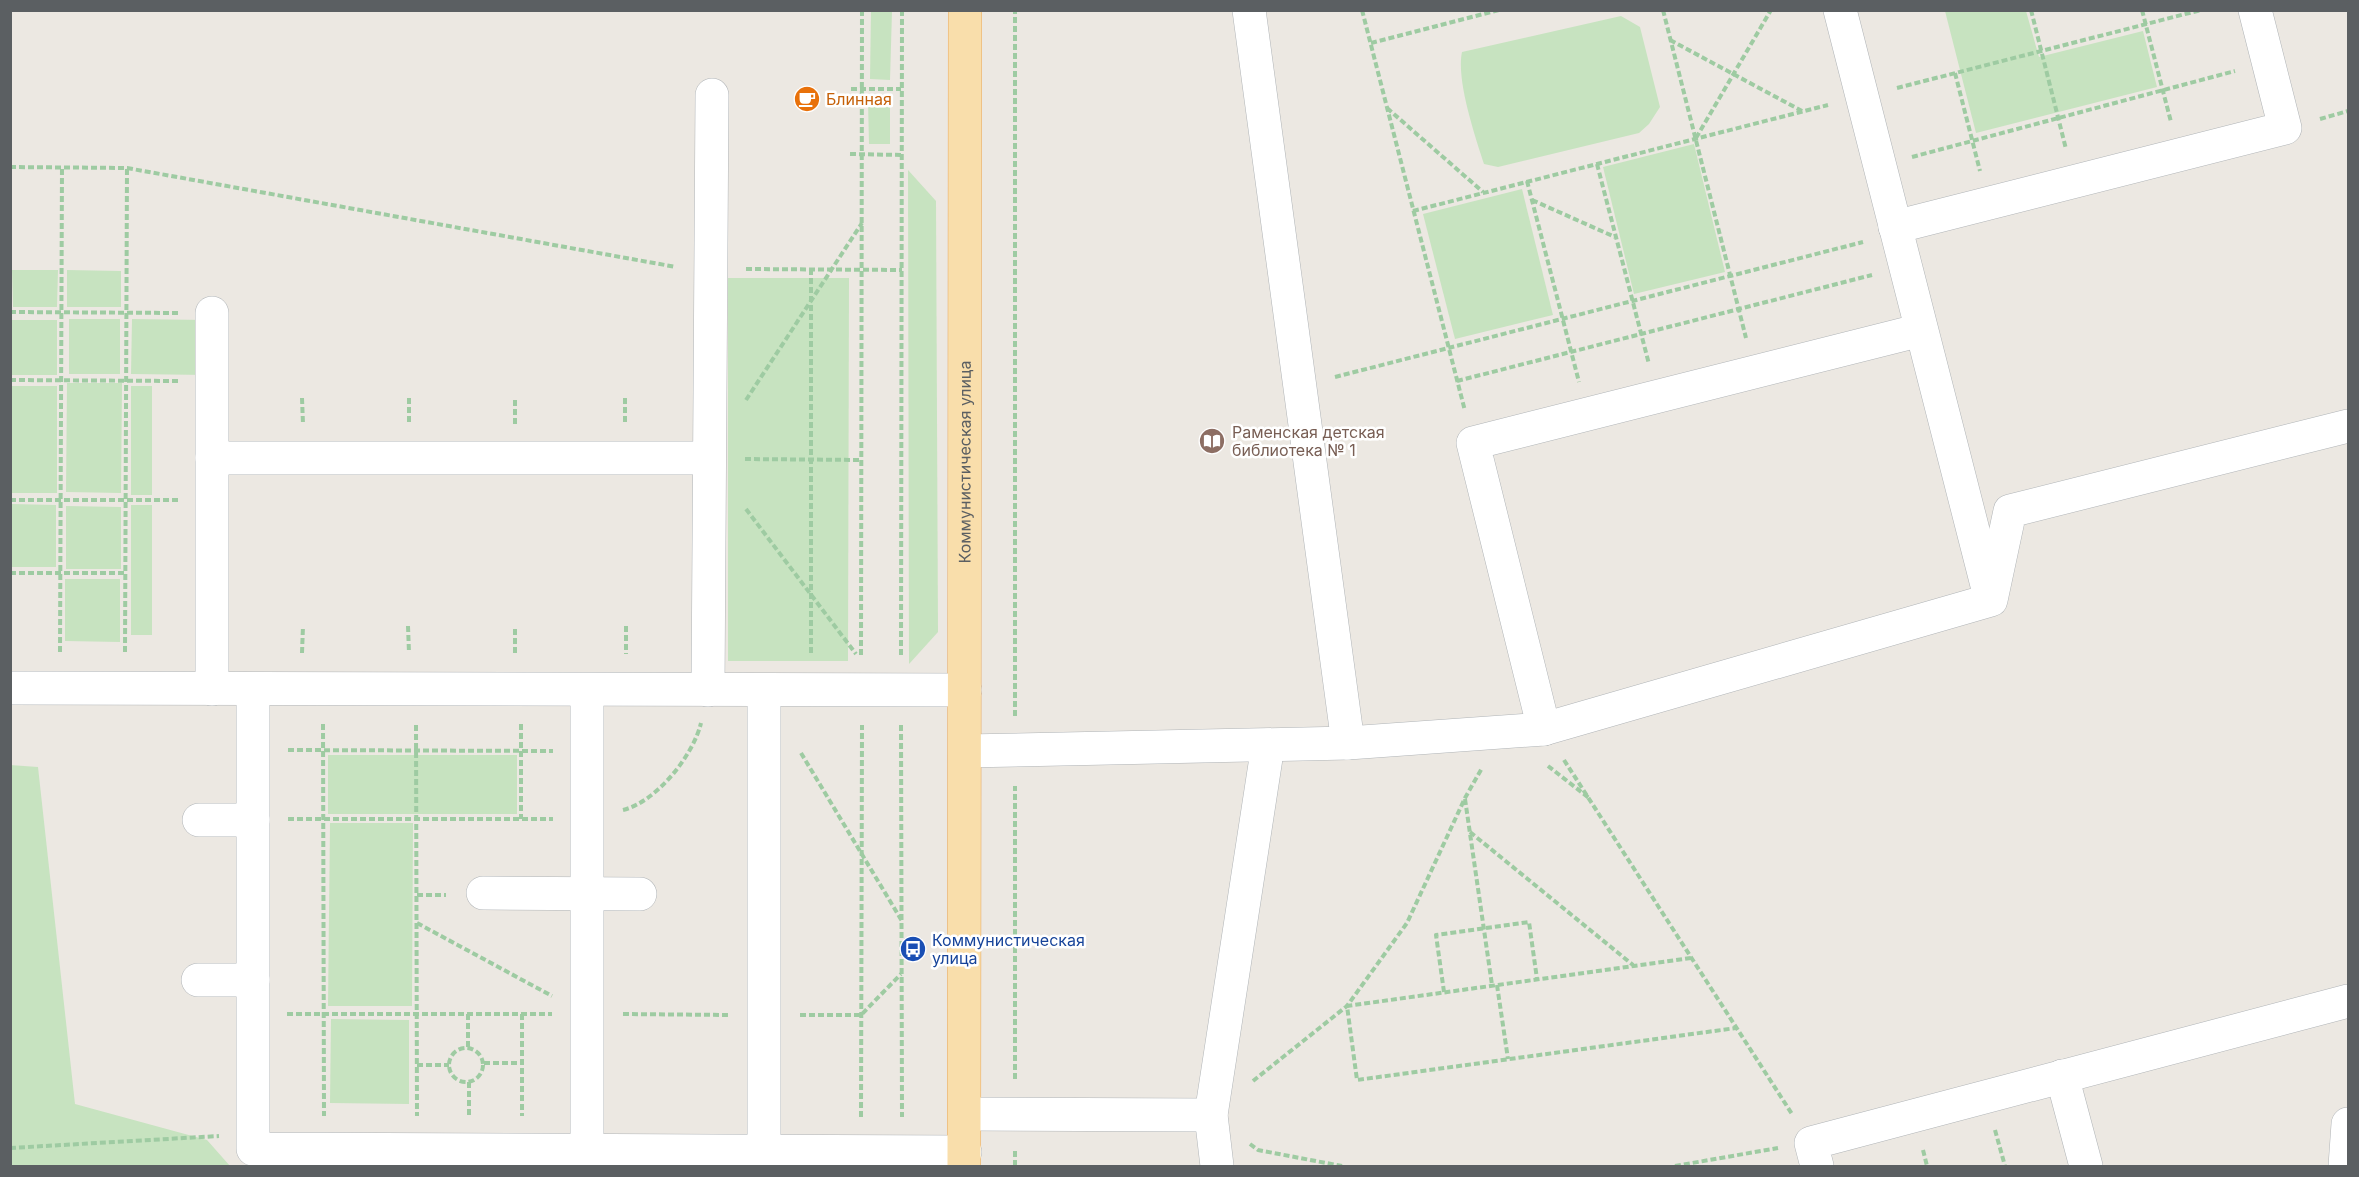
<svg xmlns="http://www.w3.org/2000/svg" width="2359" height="1177" font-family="Inter,sans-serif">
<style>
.green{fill:#c7e3c0}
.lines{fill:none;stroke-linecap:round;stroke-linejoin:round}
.minor-casing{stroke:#b0b4b7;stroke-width:34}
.major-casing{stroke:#e7a860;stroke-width:34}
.path{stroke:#9ecba2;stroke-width:4;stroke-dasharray:6 3;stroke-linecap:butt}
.minor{stroke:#fff;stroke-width:33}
.major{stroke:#f9deab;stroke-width:33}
.labels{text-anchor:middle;stroke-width:5;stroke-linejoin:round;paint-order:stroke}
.food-label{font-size:16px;fill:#c56008;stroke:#fff;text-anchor:start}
.education-label{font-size:16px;fill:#785e54;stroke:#fff;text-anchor:start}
.street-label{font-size:16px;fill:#5b5f62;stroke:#fff}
.transit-label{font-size:16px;fill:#164399;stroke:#fff;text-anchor:start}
</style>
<rect width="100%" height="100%" fill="#ece8e2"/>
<!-- green -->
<g class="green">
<polygon points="871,11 892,11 890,80 870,79"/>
<polygon points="1945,11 2026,11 2039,57 2143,31 2157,87 1976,133"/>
<path d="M1621 16 1640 27 1660 107 1649 124 1639 133 1498 167 1484 164C1475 136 1456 80 1462 52Z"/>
<polygon points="890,100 890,144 869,144 868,101"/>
<polygon points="1694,144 1725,272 1634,294 1603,167"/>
<polygon points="908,170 936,201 938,632 909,664"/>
<polygon points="1522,189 1553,315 1455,339 1423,214"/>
<polygon points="12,270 58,270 57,307 13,307"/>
<polygon points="67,270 121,271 121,307 67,307"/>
<polygon points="728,278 849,278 848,661 728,661"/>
<rect x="69" y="319" width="51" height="55"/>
<polygon points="132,319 207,320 207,375 131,374"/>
<rect x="12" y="320" width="45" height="55"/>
<polygon points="67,383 122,383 121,493 66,492"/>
<rect x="12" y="386" width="45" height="107"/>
<rect x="131" y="386" width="21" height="109"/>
<polygon points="11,504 56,505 56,567 11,567"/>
<rect x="131" y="505" width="21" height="130"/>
<polygon points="66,506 121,507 121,569 66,569"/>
<polygon points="65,579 120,579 120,642 65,641"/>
<rect x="328" y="755" width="189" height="59"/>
<polygon points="10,765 38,767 75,1104 207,1140 230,1166 11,1166"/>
<polygon points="330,823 413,823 412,1006 328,1006"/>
<polygon points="331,1019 409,1020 409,1104 330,1103"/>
</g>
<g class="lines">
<!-- minor casing -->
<g class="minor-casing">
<g id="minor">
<polyline points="1249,10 1348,743"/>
<polyline points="1840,10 1989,593"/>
<polyline points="1895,227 2285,128 2255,10"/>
<polyline points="212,458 708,458"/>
<polyline points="10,688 965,690"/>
<polyline points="212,689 212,313"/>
<polyline points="253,689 253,1149 965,1152"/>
<polyline points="708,690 712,95"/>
<polyline points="1544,729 1473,443 1921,330"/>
<polyline points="965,751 1348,743 1544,729 1991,600 2010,511 2348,426"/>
<polyline points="199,820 253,820"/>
<polyline points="483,893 640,894"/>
<polyline points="198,980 253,980"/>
<polyline points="2062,1076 2086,1166"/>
<polyline points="965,1114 1211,1115"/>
<polyline points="587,1151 587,690"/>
<polyline points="764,1151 764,690"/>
<polyline points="1217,1166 1211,1115 1268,745"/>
<polyline points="1817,1166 1811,1143 2348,1001"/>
<polyline points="2345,1166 2348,1124"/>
</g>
</g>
<!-- major casing -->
<g class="major-casing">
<g id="major">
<path id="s1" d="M964 1166 965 10"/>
</g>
</g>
<!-- path -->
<g class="path">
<polyline points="1362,10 1465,411"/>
<polyline points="1663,10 1746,338"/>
<polyline points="2031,10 2066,149"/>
<polyline points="2142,10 2171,122"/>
<polyline points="1670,40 1802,111"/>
<polyline points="1371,43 1499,10"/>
<polyline points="1955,73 1980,171"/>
<polyline points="1897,88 2201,10"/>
<polyline points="851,89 901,89"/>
<polyline points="1387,108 1483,192"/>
<polyline points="2320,119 2348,111"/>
<polyline points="1696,138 1771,10"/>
<polyline points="850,154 902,155"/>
<polyline points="1912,157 2235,71"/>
<polyline points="1597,164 1649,364"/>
<polyline points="10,167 127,168 676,267"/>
<polyline points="1527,181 1579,382"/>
<polyline points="1532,200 1615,237"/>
<polyline points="1413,211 1828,105"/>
<polyline points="746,269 902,270"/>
<polyline points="811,269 811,655"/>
<polyline points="10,312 178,313"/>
<polyline points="1335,377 1863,242"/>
<polyline points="10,380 178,381"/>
<polyline points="1457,381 1872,275"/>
<polyline points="302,398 303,424"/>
<polyline points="409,398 409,424"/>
<polyline points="625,398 625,422"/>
<polyline points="746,400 862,223"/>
<polyline points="515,424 515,398"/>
<polyline points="745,459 862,460"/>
<polyline points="10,500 178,500"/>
<polyline points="746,509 856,654"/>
<polyline points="10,573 126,573"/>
<polyline points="408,626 409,653"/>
<polyline points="626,626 626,654"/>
<polyline points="60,652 62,167"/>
<polyline points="125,652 127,168"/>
<polyline points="302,653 303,626"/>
<polyline points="515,653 515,626"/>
<polyline points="861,655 862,10"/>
<polyline points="901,655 902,10"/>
<polyline points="1015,716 1015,10"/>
<polyline points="323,724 324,1116"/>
<polyline points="521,724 521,819"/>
<polyline points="416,725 417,1116"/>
<polyline points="901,725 902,1117"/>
<polyline points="288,750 553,751"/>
<polyline points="801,753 902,921"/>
<polyline points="1564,760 1792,1114"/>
<polyline points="1548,766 1589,798"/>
<polyline points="1465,799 1492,985"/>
<path d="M623 810C656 802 693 756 701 723"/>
<polyline points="288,819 553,819"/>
<polyline points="1470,832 1633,965"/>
<polyline points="417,895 446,895"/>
<polyline points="417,923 552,996"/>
<polyline points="1691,958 1347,1006 1357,1080 1736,1028"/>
<polyline points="1497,985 1508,1059"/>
<polyline points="1444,992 1436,935 1529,922 1537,979"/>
<polyline points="287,1014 552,1014"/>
<polyline points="468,1014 468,1048"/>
<polyline points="522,1014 522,1116"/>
<polyline points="623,1014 729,1015"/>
<polyline points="800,1015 861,1015 901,974"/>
<circle cx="466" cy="1065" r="17"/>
<polyline points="484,1063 522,1063"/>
<polyline points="417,1065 449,1065"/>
<polyline points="1015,1079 1015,786"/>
<polyline points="1253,1081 1347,1006 1407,923 1465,798 1482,768"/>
<polyline points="469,1082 469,1115"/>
<polyline points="861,1117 862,725"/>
<polyline points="1995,1130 2005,1166"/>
<polyline points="1250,1144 1258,1150 1342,1166"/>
<polyline points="10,1148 219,1136"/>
<polyline points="1923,1150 1927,1166"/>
<polyline points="1015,1166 1015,1149"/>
<polyline points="1675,1166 1778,1148"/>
</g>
<!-- minor -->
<use href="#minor" class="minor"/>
<!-- major -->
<use href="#major" class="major"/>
</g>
<!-- icons -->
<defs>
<g id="cafe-disc" transform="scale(1.35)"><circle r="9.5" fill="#e8710a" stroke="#fff"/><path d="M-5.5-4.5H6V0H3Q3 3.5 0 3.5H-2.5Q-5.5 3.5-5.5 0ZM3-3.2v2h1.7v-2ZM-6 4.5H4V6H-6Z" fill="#fff"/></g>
<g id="library-disc" transform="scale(1.35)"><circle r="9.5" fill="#8d6e63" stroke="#fff"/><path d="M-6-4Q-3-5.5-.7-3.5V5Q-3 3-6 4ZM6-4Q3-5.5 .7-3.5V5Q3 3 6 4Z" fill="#fff"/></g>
<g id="bus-disc" transform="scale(1.35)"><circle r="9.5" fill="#1a4fb4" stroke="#fff"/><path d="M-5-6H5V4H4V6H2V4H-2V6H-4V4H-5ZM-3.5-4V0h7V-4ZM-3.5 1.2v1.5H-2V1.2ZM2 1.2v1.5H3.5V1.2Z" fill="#fff"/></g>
</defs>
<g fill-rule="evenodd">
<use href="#cafe-disc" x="807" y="99"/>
<use href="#library-disc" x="1212" y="441"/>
<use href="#bus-disc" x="913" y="949"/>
</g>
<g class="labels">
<!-- food labels -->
<g class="food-label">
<text x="826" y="105">Блинная</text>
</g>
<!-- education labels -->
<g class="education-label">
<text x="1232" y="438">Раменская детская<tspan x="1232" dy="18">библиотека № 1</tspan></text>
</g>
<!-- street labels -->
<g class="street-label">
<text dy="6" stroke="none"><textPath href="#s1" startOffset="704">Коммунистическая улица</textPath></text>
</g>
<!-- transit labels -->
<g class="transit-label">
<text x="932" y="946">Коммунистическая<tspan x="932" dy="18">улица</tspan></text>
</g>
</g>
<!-- border -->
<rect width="2359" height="1177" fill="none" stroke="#5b5f62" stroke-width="24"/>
</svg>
